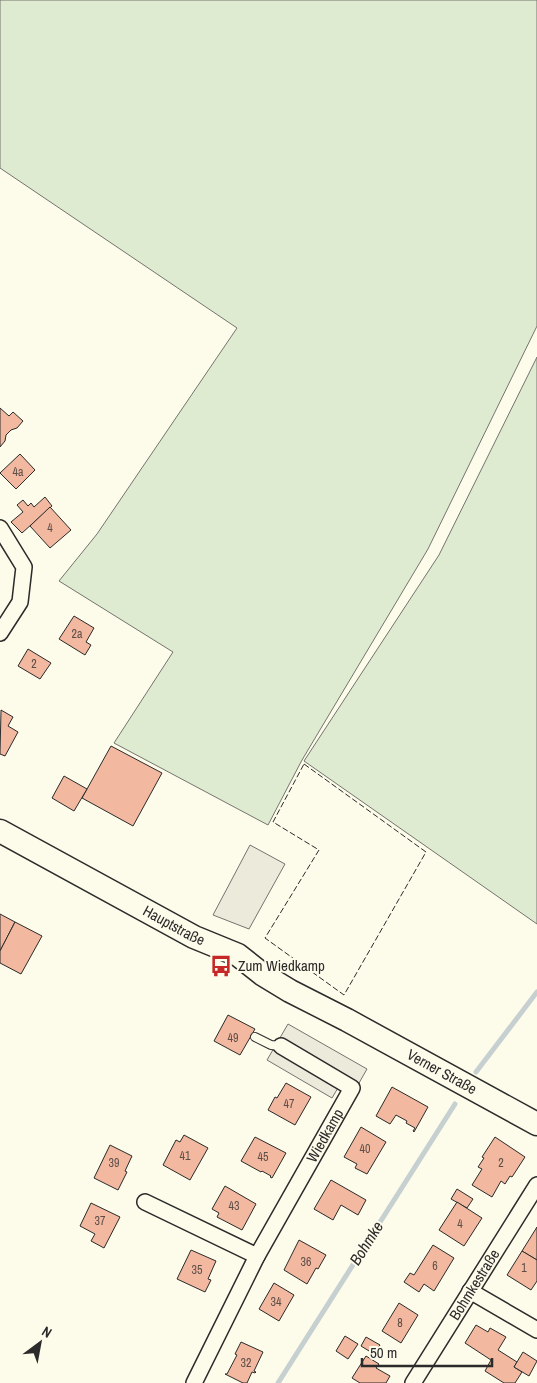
<svg xmlns="http://www.w3.org/2000/svg" width="537" height="1383" font-family="'Archivo Narrow',sans-serif">
<style>
.green{fill:#deebd1;stroke:#74746e}
.parking{fill:#eceadb;stroke:#74746e}
.lines{fill:none;stroke-linecap:round;stroke-linejoin:round}
.stream{stroke:#c7d0d0;stroke-width:5}
.building{fill:#f2b8a0;stroke:#2b2b2b}
.lane-casing{stroke:#2b2b2b;stroke-width:10}
.street-casing{stroke:#2b2b2b;stroke-width:18}
.secondary-casing{stroke:#2b2b2b;stroke-width:25}
.lane{stroke:#fdfbea;stroke-width:8}
.street{stroke:#fdfbea;stroke-width:15}
.secondary{stroke:#fdfbea;stroke-width:22}
.fence{stroke:#2b2b2b;stroke-width:1;stroke-dasharray:6 2.5;stroke-linecap:butt}
.labels{text-anchor:middle;stroke-width:4;stroke-linejoin:round;paint-order:stroke}
.number-label{font-size:12px;fill:#5d4e48}
.street-label{font-size:15px;fill:#2b2b2b;stroke:#fdfbea}
.poi-label{font-size:15px;fill:#2b2b2b;stroke:#fdfbea;text-anchor:start}
.water-label{font-size:16px;font-style:italic;fill:#2b2b2b;stroke:#fdfbea}
</style>
<rect width="100%" height="100%" fill="#fdfbea"/>
<!-- green -->
<g class="green">
<polygon points="0,0 537,0 537,326 428,549 302,760 268,825 114,743 173,652 59,581 97,534 237,328 0,168"/>
<polygon points="537,357 537,924 304,761 439,555"/>
</g>
<!-- parking -->
<g class="parking">
<polygon points="250,845 285,864 249,929 213,915"/>
<polygon points="288,1024 367,1069 359,1083 345,1076 332,1098 267,1060"/>
</g>
<g class="lines">
<!-- stream -->
<g class="stream">
<polyline points="476,1072 537,992"/>
<polyline points="278,1383 455,1104"/>
</g>
</g>
<!-- building -->
<g class="building">
<polygon points="0,408 9,416 13,412 23,421 17,428 11,430 6,435 5,441 0,447"/>
<polygon points="20,454 35,470 16,489 0,473"/>
<polygon points="45,497 52,506 22,533 11,522 23,512 17,505 23,500 28,506 31,503 34,507"/>
<polygon points="50,507 71,530 50,548 30,526"/>
<polygon points="74,616 94,628 86,642 91,645 85,655 59,639"/>
<polygon points="28,649 51,663 40,679 18,666"/>
<polygon points="1,710 13,717 8,726 18,732 5,756 0,754"/>
<polygon points="111,746 162,773 133,826 82,798"/>
<polygon points="64,776 87,789 74,811 52,798"/>
<polygon points="0,914 15,922 0,951"/>
<polygon points="15,922 42,936 21,974 0,963 0,951"/>
<polygon points="228,1015 255,1029 240,1055 214,1041"/>
<polygon points="286,1083 311,1097 295,1125 268,1110 275,1097 277,1098"/>
<polygon points="392,1087 428,1107 414,1132 413,1131 415,1128 406,1123 407,1121 396,1115 390,1124 376,1116"/>
<polygon points="361,1127 386,1142 367,1174 355,1168 357,1164 344,1157"/>
<polygon points="184,1135 208,1148 190,1180 163,1165 176,1140 180,1142"/>
<polygon points="255,1137 286,1153 272,1178 270,1177 271,1176 262,1171 261,1172 241,1161"/>
<polygon points="495,1137 525,1157 512,1177 510,1176 505,1184 501,1181 492,1197 472,1185 482,1169 478,1167 484,1158 482,1157"/>
<polygon points="110,1145 132,1156 125,1171 127,1172 118,1190 94,1178"/>
<polygon points="331,1180 366,1200 358,1215 341,1205 333,1220 314,1209"/>
<polygon points="225,1186 256,1204 242,1230 217,1217 219,1213 212,1209"/>
<polygon points="457,1189 473,1199 467,1208 451,1199"/>
<polygon points="457,1202 482,1218 464,1246 439,1230"/>
<polygon points="91,1203 120,1217 104,1248 91,1241 95,1234 80,1226"/>
<polygon points="537,1227 537,1260 522,1251"/>
<polygon points="299,1240 326,1255 318,1269 316,1268 307,1284 284,1270"/>
<polygon points="433,1245 454,1258 434,1291 424,1284 419,1292 404,1282 410,1273 414,1275"/>
<polygon points="191,1250 216,1261 208,1279 211,1280 205,1292 177,1279"/>
<polygon points="522,1251 537,1260 537,1281 531,1290 507,1275"/>
<polygon points="274,1283 294,1295 279,1321 259,1309"/>
<polygon points="399,1303 418,1315 401,1343 382,1331"/>
<polygon points="476,1325 488,1332 490,1328 506,1337 498,1350 517,1362 514,1367 522,1372 515,1383 504,1383 485,1371 491,1360 465,1343"/>
<polygon points="345,1336 358,1344 348,1359 336,1351"/>
<polygon points="366,1337 380,1345 374,1354 361,1346"/>
<polygon points="241,1342 263,1352 254,1371 256,1372 255,1373 252,1372 247,1383 243,1383 225,1374 227,1374 237,1355 235,1354"/>
<polygon points="523,1352 537,1361 529,1376 514,1367"/>
<polygon points="366,1356 379,1364 376,1368 390,1376 386,1383 360,1383 352,1378"/>
</g>
<g class="lines">
<!-- lane casing -->
<g class="lane-casing">
<polyline id="lane" points="255,1037 271,1045 281,1046"/>
</g>
<!-- street casing -->
<g class="street-casing">
<g id="street">
<polyline points="0,528 24,567 20,602 0,633"/>
<polyline points="145,1202 257,1256"/>
<polyline points="470,1291 537,1330"/>
<path id="s1" d="M194 1383 257 1256 352 1088 281 1046"/>
<path id="s2" d="M413 1383 537 1185"/>
</g>
</g>
<!-- secondary casing -->
<g class="secondary-casing">
<g id="secondary">
<path id="s3" d="M0 831 194 937 238 955 262 974 290 991 347 1020 537 1124"/>
</g>
</g>
<!-- lane -->
<use href="#lane" class="lane"/>
<!-- street -->
<use href="#street" class="street"/>
<!-- secondary -->
<use href="#secondary" class="secondary"/>
<!-- fence -->
<polygon class="fence" points="304,764 426,852 344,995 265,938 319,850 273,822"/>
</g>
<!-- icons -->
<defs>
<g id="bus-bare" transform="scale(1.725)"><path d="M-5-6H5V4H4V6H2V4H-2V6H-4V4H-5ZM-3.5-4V0h7V-4ZM-3.5 1.2v1.5H-2V1.2ZM2 1.2v1.5H3.5V1.2Z" fill="#c62828" stroke="#fdfbea" stroke-width="2.5" paint-order="stroke"/></g>
</defs>
<g fill-rule="evenodd">
<use href="#bus-bare" x="221" y="966"/>
</g>
<g class="labels">
<!-- number labels -->
<g class="number-label">
<text x="18" y="476">4a</text>
<text x="50" y="532">4</text>
<text x="77" y="638">2a</text>
<text x="34" y="668">2</text>
<text x="233" y="1042">49</text>
<text x="289" y="1108">47</text>
<text x="365" y="1153">40</text>
<text x="185" y="1160">41</text>
<text x="263" y="1161">45</text>
<text x="114" y="1167">39</text>
<text x="501" y="1167">2</text>
<text x="234" y="1210">43</text>
<text x="100" y="1225">37</text>
<text x="460" y="1228">4</text>
<text x="306" y="1266">36</text>
<text x="435" y="1270">6</text>
<text x="524" y="1272">1</text>
<text x="197" y="1274">35</text>
<text x="276" y="1306">34</text>
<text x="400" y="1327">8</text>
<text x="246" y="1367">32</text>
</g>
<!-- street labels -->
<g class="street-label">
<text dy="5" stroke="none"><textPath href="#s3" startOffset="198">Hauptstraße</textPath></text>
<text dy="5" stroke="none"><textPath href="#s3" startOffset="504">Verner Straße</textPath></text>
<text dy="5" stroke="none"><textPath href="#s1" startOffset="280">Wiedkamp</textPath></text>
<text dy="5" stroke="none"><textPath href="#s2" startOffset="116">Bohmkestraße</textPath></text>
</g>
<!-- poi labels -->
<g class="poi-label">
<text x="238" y="971">Zum Wiedkamp</text>
</g>
<!-- water labels -->
<g class="water-label">
<text transform="translate(366 1243) rotate(-58)" y="6">Bohmke</text>
</g>
</g>
<!-- north arrow -->
<g transform="translate(40 1343) rotate(32)" stroke="#fdfbea" stroke-width="4" paint-order="stroke">
<path d="M0-4L9 19L0 12L-9 19Z" fill="#2b2b2b"/>
<text y="-8" font-size="14" font-weight="bold" text-anchor="middle" fill="#2b2b2b">N</text>
</g>
<!-- scale -->
<path d="M362 1358v8h130v-8" fill="none" stroke="#2b2b2b" stroke-width="2.5"/>
<text x="370" y="1358" font-size="15" fill="#2b2b2b" stroke="#fdfbea" stroke-width="4" paint-order="stroke">50 m</text>
</svg>
